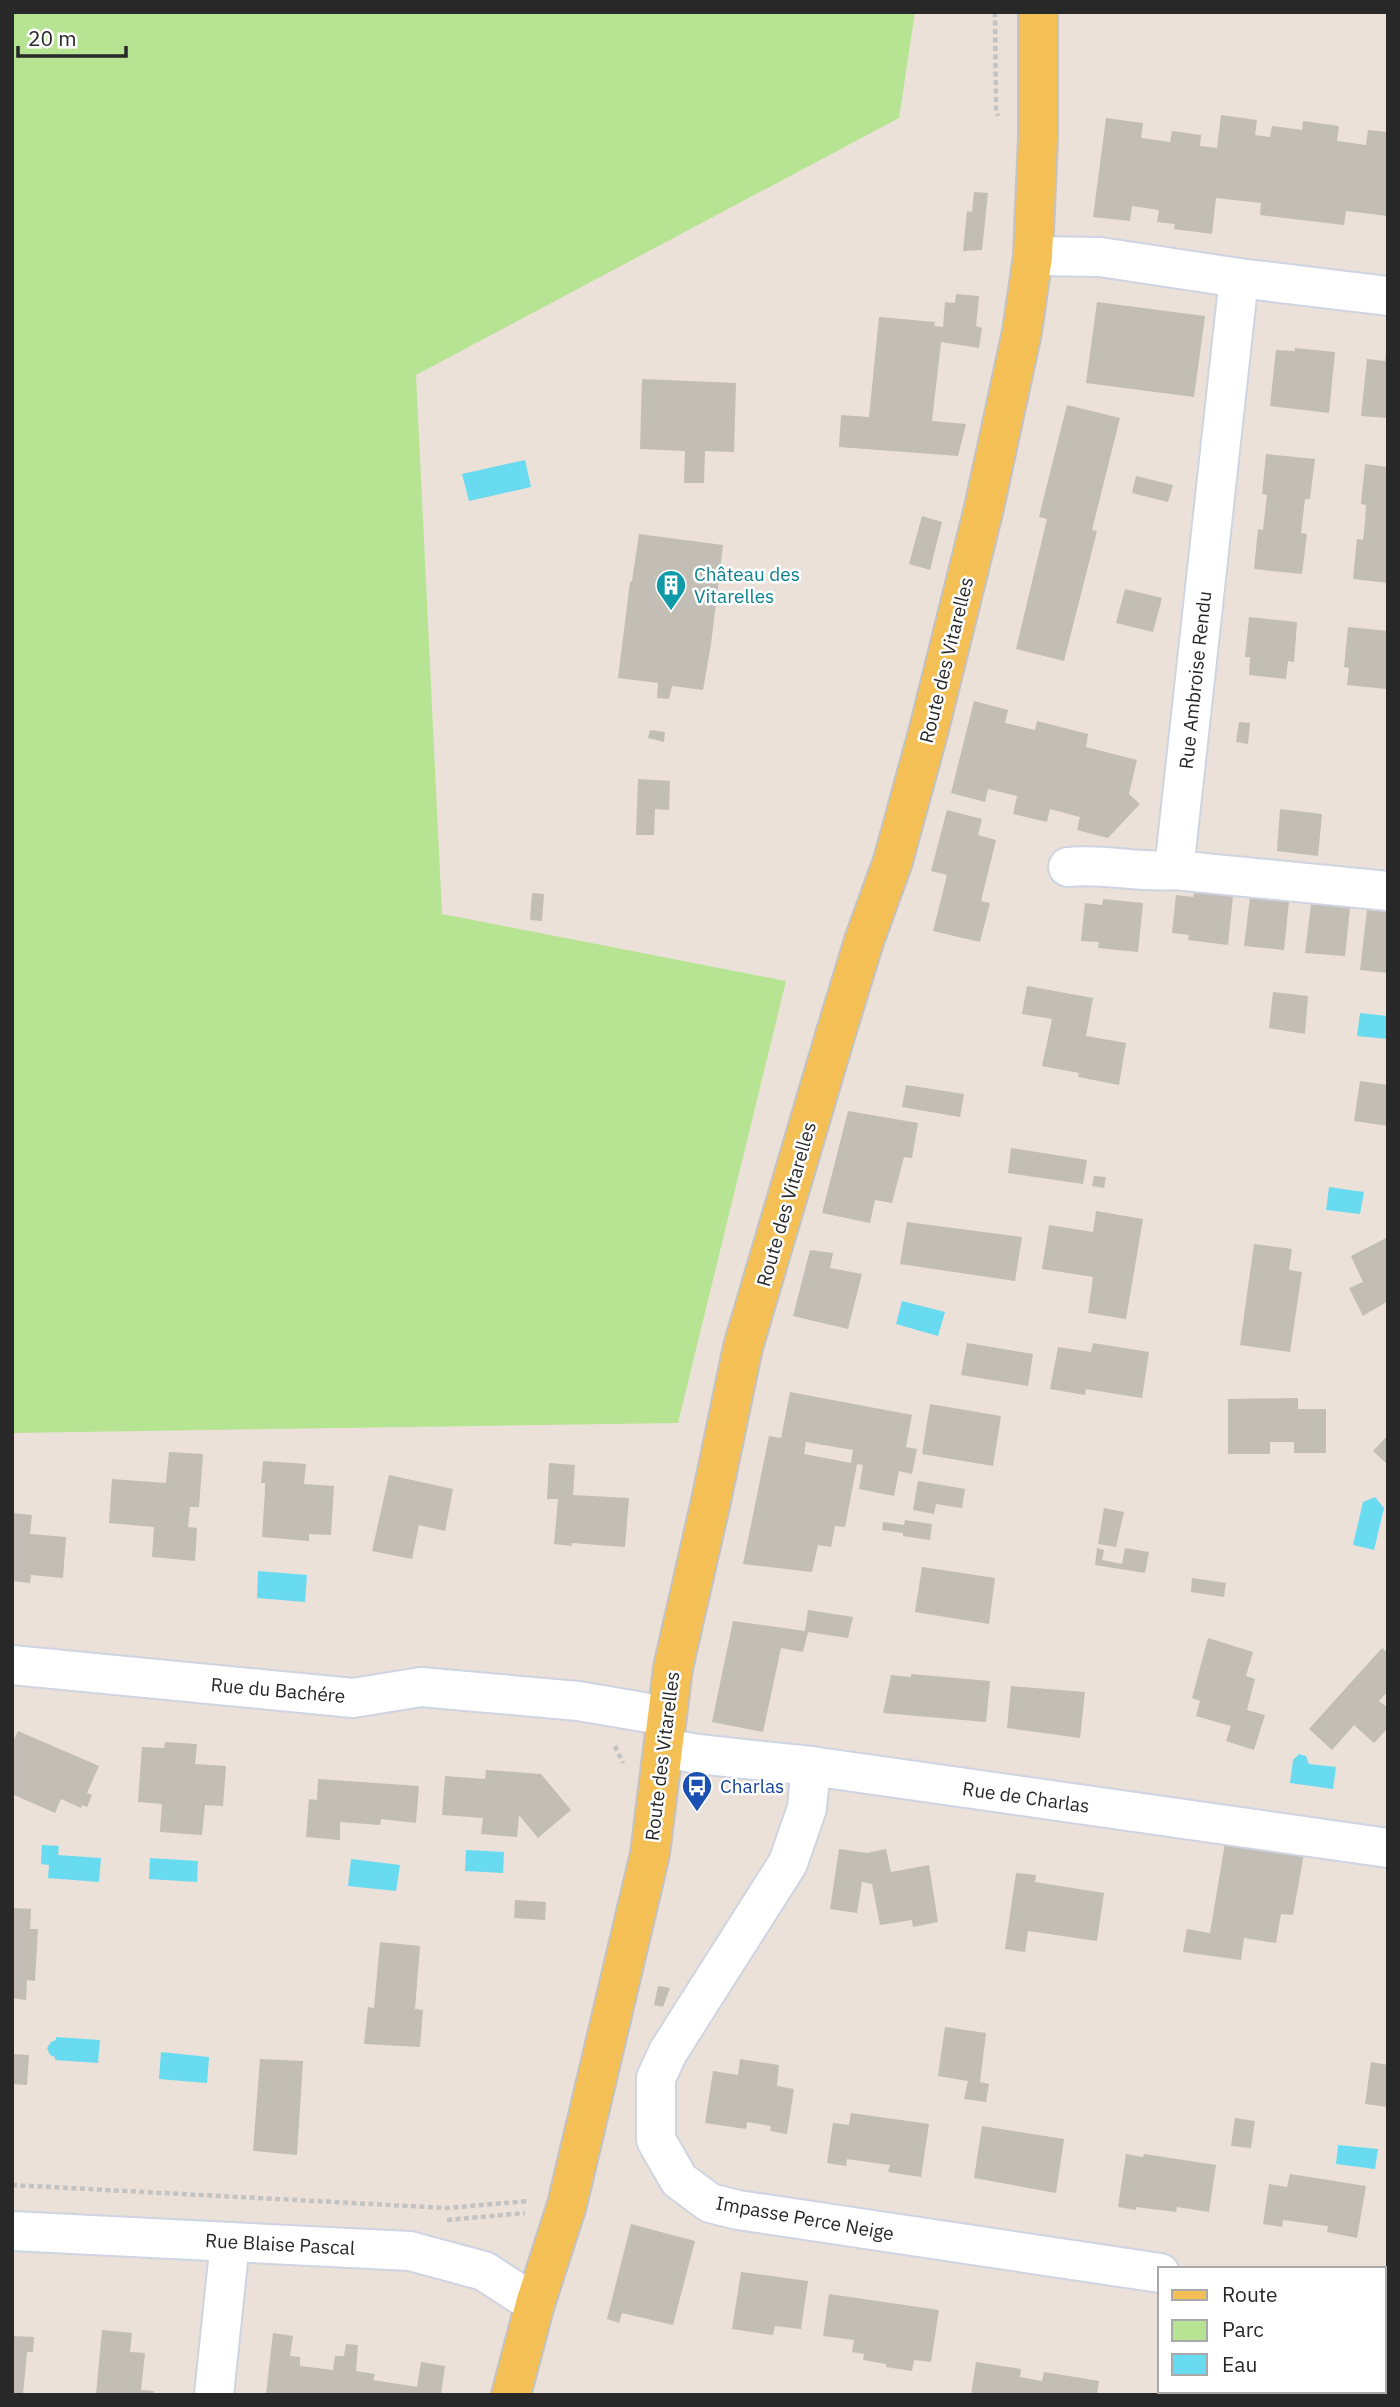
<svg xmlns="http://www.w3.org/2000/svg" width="1400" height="2407" font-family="'IBM Plex Sans',sans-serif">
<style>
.green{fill:#b7e493}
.water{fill:#68dbf1}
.building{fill:#c2bdb5;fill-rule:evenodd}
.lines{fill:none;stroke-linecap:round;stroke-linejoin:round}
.minor-casing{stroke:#ced4e2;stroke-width:42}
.major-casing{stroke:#c3c3c3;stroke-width:42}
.path{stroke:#c3c3c3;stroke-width:4.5;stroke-dasharray:5 3.5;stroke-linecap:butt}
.minor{stroke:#fff;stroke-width:38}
.major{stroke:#f4bf55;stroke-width:38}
.labels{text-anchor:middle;stroke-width:5;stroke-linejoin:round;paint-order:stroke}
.culture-label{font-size:19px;fill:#0d838f;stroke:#fff;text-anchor:start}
.street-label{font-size:19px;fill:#282828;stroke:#fff}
.transit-label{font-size:19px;fill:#164399;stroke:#fff;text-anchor:start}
</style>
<rect width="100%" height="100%" fill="#ebe1d9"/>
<!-- green -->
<polygon class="green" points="12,12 915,12 899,118 416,375 442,914 786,981 678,1423 12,1433"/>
<!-- water -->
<g class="water">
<polygon points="525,460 531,487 469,501 462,474"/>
<polygon points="1360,1013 1388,1016 1388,1039 1357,1036"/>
<polygon points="1329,1187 1364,1192 1360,1214 1326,1210"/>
<polygon points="902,1301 945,1312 938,1336 896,1324"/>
<polygon points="1375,1497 1384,1508 1374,1550 1353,1545 1363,1502"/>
<polygon points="258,1571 307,1575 305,1602 257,1598"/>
<polygon points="1299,1754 1306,1756 1309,1764 1336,1767 1333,1789 1290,1783 1293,1760"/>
<polygon points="42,1845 59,1846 58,1855 101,1858 99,1882 48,1878 49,1865 41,1864"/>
<polygon points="466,1850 504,1852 503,1873 465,1871"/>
<polygon points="150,1858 198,1861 197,1882 149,1879"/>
<polygon points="351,1859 400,1865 396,1891 348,1886"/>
<polygon points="56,2037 100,2040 98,2063 55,2060 55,2057 50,2055 47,2048 51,2042 56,2040"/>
<polygon points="161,2052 209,2057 207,2083 159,2079"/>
<polygon points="1338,2145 1378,2149 1375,2169 1336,2164"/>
</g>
<!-- building -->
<g class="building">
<polygon points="1221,115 1257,120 1255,135 1270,137 1272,126 1302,130 1303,121 1339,126 1337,141 1366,145 1368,130 1388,132 1388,216 1346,211 1344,225 1260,215 1261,203 1216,198 1212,234 1174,229 1175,224 1157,222 1159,210 1132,206 1130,221 1093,217 1106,118 1143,123 1141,138 1170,142 1172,131 1201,135 1200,146 1217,148"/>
<polygon points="974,192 988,193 982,250 963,251 967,211 972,212"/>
<polygon points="956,294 979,296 976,326 982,328 979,348 941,342 932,421 966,424 958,456 839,447 841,415 869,417 879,317 935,322 934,326 943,327 945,302 955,303"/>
<polygon points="1097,302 1205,316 1194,397 1086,383"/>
<polygon points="1295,348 1335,352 1329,413 1270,406 1276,350 1295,351"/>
<polygon points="1386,353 1388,353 1388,418 1361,416 1367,359 1385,361"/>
<polygon points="642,379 736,383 734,452 705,451 704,483 684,483 685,451 640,449"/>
<polygon points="1067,405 1120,418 1092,530 1097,531 1064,661 1016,649 1047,519 1039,517"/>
<polygon points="1266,454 1315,459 1310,499 1305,499 1301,533 1307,534 1302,574 1254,569 1258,529 1263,530 1265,512 1267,495 1262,494"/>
<polygon points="1365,464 1388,467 1388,583 1353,579 1357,539 1363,540 1365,523 1366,505 1361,504"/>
<polygon points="1136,476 1173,485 1168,502 1132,493"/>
<polygon points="922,516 942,522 930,570 909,564"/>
<polygon points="639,534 723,545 711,644 703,690 672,686 669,699 657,698 658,683 618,678 630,582 632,581"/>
<polygon points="1125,589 1162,598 1153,632 1116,623"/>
<polygon points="1249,617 1297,622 1294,662 1288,661 1286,679 1249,675 1250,657 1245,657"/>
<polygon points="1348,627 1388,631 1386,689 1347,685 1349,668 1344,667"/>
<polygon points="974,701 1008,710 1005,723 1035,730 1037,721 1088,734 1086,747 1137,760 1129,794 1140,804 1108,838 1077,830 1080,817 1050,809 1047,822 1013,814 1017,796 988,789 985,802 951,793"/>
<polygon points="1239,722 1250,723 1248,744 1236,742"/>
<polygon points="650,730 665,732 664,742 648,738"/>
<polygon points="638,779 670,781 669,810 655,809 654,835 636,835"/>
<polygon points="1280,809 1322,814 1318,856 1277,851"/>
<polygon points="947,810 982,819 978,835 996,840 981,901 990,903 980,942 933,931 947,875 931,871"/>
<polygon points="1194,892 1233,896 1228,945 1188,940 1189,935 1172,933 1176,895 1193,897"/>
<polygon points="532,893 544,894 542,921 530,920"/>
<polygon points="1250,897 1289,901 1284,950 1244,946"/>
<polygon points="1103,899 1143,903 1138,952 1098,948 1099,942 1081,941 1085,903 1102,905"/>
<polygon points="1311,904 1350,908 1345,956 1305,953"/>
<polygon points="1367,910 1388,912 1388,973 1360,970"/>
<polygon points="1027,986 1093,998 1086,1036 1126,1043 1119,1085 1078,1077 1079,1073 1042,1066 1052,1019 1022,1014"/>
<polygon points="1273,992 1308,996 1305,1034 1269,1028"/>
<polygon points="1360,1081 1388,1085 1388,1126 1354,1121"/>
<polygon points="906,1085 964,1094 960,1117 902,1107"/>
<polygon points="848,1111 918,1123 912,1158 904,1157 892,1203 875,1200 870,1223 822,1213"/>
<polygon points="1011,1148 1087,1160 1083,1184 1008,1173"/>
<polygon points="1094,1176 1106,1177 1104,1188 1092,1186"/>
<polygon points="1096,1211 1143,1219 1126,1319 1088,1313 1093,1277 1042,1269 1049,1225 1093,1232"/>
<polygon points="907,1222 1022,1237 1015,1281 900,1264"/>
<polygon points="1388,1237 1388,1301 1363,1316 1349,1288 1363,1282 1351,1256"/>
<polygon points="1254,1244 1292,1249 1289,1270 1302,1272 1290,1352 1240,1345"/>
<polygon points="810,1250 833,1253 830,1268 862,1274 848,1329 793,1316"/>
<polygon points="967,1343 1033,1354 1028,1386 961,1375"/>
<polygon points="1093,1343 1149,1352 1142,1398 1086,1389 1085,1395 1050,1389 1058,1347 1091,1352"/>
<path d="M790 1392 912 1415 906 1447 917 1449 912 1474 899 1471 894 1496 859 1489 863 1465 857 1464 845 1527 835 1526 831 1547 818 1545 812 1572 743 1564 769 1436 781 1438ZM806 1442 853 1450 851 1463 804 1454Z"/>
<polygon points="1298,1398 1298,1409 1326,1409 1326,1453 1294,1453 1294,1442 1270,1442 1270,1454 1228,1454 1228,1399"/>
<polygon points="930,1404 1001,1416 993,1466 922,1454"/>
<polygon points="1388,1435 1388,1465 1373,1451"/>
<polygon points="169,1452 203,1454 199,1507 190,1507 188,1527 197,1528 195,1561 152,1557 154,1527 109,1523 112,1479 166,1483"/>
<polygon points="263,1461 306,1464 304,1484 334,1486 331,1535 309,1534 309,1541 262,1537 265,1491 265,1483 261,1483"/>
<polygon points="549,1463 575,1465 573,1495 629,1498 625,1547 572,1543 572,1546 554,1544 558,1499 547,1499"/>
<polygon points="389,1475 453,1489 445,1531 419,1525 412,1559 372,1551"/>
<polygon points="918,1481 965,1489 962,1508 936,1504 934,1514 913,1510"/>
<polygon points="1104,1508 1124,1512 1116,1547 1098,1544"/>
<polygon points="12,1513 32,1515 30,1534 66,1537 63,1578 31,1575 30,1583 12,1581"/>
<polygon points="905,1520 932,1524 930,1540 903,1536 903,1533 882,1530 883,1522 904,1525"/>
<polygon points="1097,1548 1104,1550 1102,1560 1122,1564 1125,1548 1149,1552 1145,1573 1095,1565"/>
<polygon points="922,1567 995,1578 989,1624 915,1612"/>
<polygon points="1192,1578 1226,1583 1224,1597 1191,1592"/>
<polygon points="808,1610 853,1617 848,1638 808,1632 803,1652 781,1648 763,1732 712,1722 733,1621 805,1631"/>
<polygon points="1208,1638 1253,1652 1246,1676 1255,1679 1247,1710 1265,1715 1254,1750 1226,1741 1231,1726 1196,1716 1200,1701 1192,1698"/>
<polygon points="1382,1648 1388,1653 1388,1691 1379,1701 1388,1708 1388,1728 1374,1743 1354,1725 1332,1750 1309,1729"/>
<polygon points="911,1674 990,1681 986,1722 883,1713 891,1675 911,1677"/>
<polygon points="1011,1686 1085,1692 1080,1738 1007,1728"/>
<polygon points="18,1731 99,1766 87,1793 92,1795 87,1807 82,1805 81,1808 61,1799 55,1813 12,1794 12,1744"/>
<polygon points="165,1742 197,1744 195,1764 226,1766 223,1806 205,1805 202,1835 160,1832 162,1804 138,1802 142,1747 164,1748"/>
<polygon points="486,1770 541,1774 571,1810 538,1838 519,1815 517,1837 481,1834 483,1818 442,1815 445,1776 485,1779"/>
<polygon points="318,1779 419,1786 416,1823 381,1819 380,1825 340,1822 340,1840 306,1837 309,1799 317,1800"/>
<polygon points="1225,1843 1304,1854 1293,1915 1281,1914 1276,1943 1244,1938 1241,1960 1183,1952 1187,1929 1210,1933"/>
<polygon points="839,1849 867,1853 886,1849 891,1872 929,1865 938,1922 913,1927 912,1920 880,1925 872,1884 862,1882 857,1913 830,1909"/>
<polygon points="1016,1873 1036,1875 1035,1882 1104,1893 1097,1941 1028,1931 1025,1952 1005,1949"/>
<polygon points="515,1900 546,1902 545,1920 514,1918"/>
<polygon points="12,1908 31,1909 30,1929 38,1929 35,1981 27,1980 26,2000 12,1998"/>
<polygon points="380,1942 420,1946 415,2009 423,2010 420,2047 364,2044 368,2007 374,2008"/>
<polygon points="658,1986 670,1988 663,2007 654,2005"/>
<polygon points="945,2027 986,2033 980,2082 989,2084 986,2102 964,2099 968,2081 938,2076"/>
<polygon points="12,2054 29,2055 27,2085 12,2084"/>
<polygon points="260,2059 303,2061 297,2155 253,2151"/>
<polygon points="740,2059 779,2065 777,2086 794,2089 787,2134 770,2131 771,2126 747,2122 746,2129 705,2123 713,2071 738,2075"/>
<polygon points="1371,2062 1388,2065 1388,2107 1365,2104"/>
<polygon points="851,2113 929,2124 921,2177 888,2172 890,2165 847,2159 846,2166 827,2163 833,2123 849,2125"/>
<polygon points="1235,2118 1255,2121 1251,2148 1231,2146"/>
<polygon points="982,2126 1064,2139 1056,2193 974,2178"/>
<polygon points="1126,2154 1143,2157 1144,2154 1216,2165 1209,2212 1177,2207 1176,2212 1136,2207 1136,2210 1118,2207"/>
<polygon points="1290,2174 1366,2186 1357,2238 1327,2232 1328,2226 1283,2220 1282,2227 1263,2224 1269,2184 1287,2187"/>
<polygon points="631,2224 695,2241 673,2325 622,2313 619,2323 607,2319"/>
<polygon points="741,2272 808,2281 801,2329 775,2326 773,2335 732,2329"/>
<polygon points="829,2294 939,2310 931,2362 914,2360 912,2371 886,2367 886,2364 863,2360 864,2354 852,2352 854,2340 823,2336"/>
<polygon points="102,2330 132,2333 130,2352 145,2353 141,2390 154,2391 154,2395 96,2395"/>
<polygon points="273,2333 293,2336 290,2356 300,2357 300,2366 333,2370 335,2356 344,2356 346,2344 358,2345 356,2371 375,2374 373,2380 417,2387 421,2362 445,2366 441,2395 266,2395"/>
<polygon points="12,2336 34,2337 33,2352 27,2352 23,2395 12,2395"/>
<polygon points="976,2362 1021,2369 1020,2377 1042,2381 1044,2372 1099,2381 1097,2395 971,2395"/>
<polygon points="1384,2366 1388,2367 1388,2395 1308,2395 1309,2391 1384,2391"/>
</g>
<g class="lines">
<!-- minor casing -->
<g class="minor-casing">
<g id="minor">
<polyline points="1033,256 1100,257 1239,278 1388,296"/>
<polyline points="1239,278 1174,870 1388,891"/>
<path d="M1068 867C1104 863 1138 873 1174 870"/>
<polyline points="12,1665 353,1698 421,1687 578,1701 667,1716"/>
<polyline points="664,1748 698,1754 811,1766 1388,1848"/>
<polyline points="811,1766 807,1808 788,1863 668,2052 656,2078 656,2140 679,2180 710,2203 738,2210 1160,2273"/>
<polyline points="12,2231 410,2251 484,2271 535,2304"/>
<polyline points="1384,2303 1388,2303"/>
<polyline points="1227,2391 1229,2395"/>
<polyline points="214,2395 230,2242"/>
</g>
</g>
<!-- major casing -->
<g class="major-casing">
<polyline id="major" points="511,2395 535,2304 567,2205 650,1854 673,1668 711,1501 743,1347 835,1036 864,941 893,861 928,733 984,508 1022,332 1033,256 1038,138 1038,12"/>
</g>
<!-- path -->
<g class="path">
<polyline points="995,12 996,111 998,116"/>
<polyline points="615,1746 623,1763"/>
<polyline points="12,2185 447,2208 528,2201"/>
<polyline points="447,2220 525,2213"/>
</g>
<!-- minor -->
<use href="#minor" class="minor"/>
<!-- major -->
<use href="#major" class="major"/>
</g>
<!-- icons -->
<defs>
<g id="building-pin" transform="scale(1.575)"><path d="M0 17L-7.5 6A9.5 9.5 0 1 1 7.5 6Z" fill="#0f9aa8" stroke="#fff"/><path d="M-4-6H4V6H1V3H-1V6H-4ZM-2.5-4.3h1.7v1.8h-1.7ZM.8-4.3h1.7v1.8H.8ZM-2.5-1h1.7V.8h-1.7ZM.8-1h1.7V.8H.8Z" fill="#fff"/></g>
<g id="bus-pin" transform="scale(1.575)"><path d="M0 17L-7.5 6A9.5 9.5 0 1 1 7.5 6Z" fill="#1a4fb4" stroke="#fff"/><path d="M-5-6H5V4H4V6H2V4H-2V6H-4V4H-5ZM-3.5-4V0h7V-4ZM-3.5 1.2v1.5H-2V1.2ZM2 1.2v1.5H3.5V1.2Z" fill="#fff"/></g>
</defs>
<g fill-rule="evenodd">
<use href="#building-pin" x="671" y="585"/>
<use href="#bus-pin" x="697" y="1786"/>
</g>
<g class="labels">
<!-- culture labels -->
<g class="culture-label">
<text x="694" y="581">Château des<tspan x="694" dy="22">Vitarelles</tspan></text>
</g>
<!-- street labels -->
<g class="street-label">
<text transform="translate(946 660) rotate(-76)" y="7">Route des Vitarelles</text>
<text transform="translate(1195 680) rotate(-84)" y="7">Rue Ambroise Rendu</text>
<text transform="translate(786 1204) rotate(-74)" y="7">Route des Vitarelles</text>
<text transform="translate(278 1690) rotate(5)" y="7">Rue du Bachére</text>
<text transform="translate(662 1756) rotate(-83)" y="7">Route des Vitarelles</text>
<text transform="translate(1026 1797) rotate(8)" y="7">Rue de Charlas</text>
<text transform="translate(805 2218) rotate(10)" y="7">Impasse Perce Neige</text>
<text transform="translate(280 2244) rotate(3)" y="7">Rue Blaise Pascal</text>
</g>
<!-- transit labels -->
<g class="transit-label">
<text x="720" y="1793">Charlas</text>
</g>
</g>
<!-- border -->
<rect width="1400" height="2407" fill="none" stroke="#282828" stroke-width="28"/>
<!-- legend -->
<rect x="1158" y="2267" width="228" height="126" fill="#ffffff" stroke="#a9a9a9" stroke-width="2"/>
<rect x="1172" y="2290" width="35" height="10" fill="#f4bf55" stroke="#a9a9a9" stroke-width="2"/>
<text x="1222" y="2302" font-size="21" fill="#282828">Route</text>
<rect x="1172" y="2320" width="35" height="21" fill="#b7e493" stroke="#a9a9a9" stroke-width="2"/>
<text x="1222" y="2337" font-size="21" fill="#282828">Parc</text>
<rect x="1172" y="2354" width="35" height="21" fill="#68dbf1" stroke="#a9a9a9" stroke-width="2"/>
<text x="1222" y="2372" font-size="21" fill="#282828">Eau</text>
<!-- scale -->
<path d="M18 46v10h108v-10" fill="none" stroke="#282828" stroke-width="3.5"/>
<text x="28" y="46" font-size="21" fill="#282828" stroke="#ffffff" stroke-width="5" paint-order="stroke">20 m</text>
</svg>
